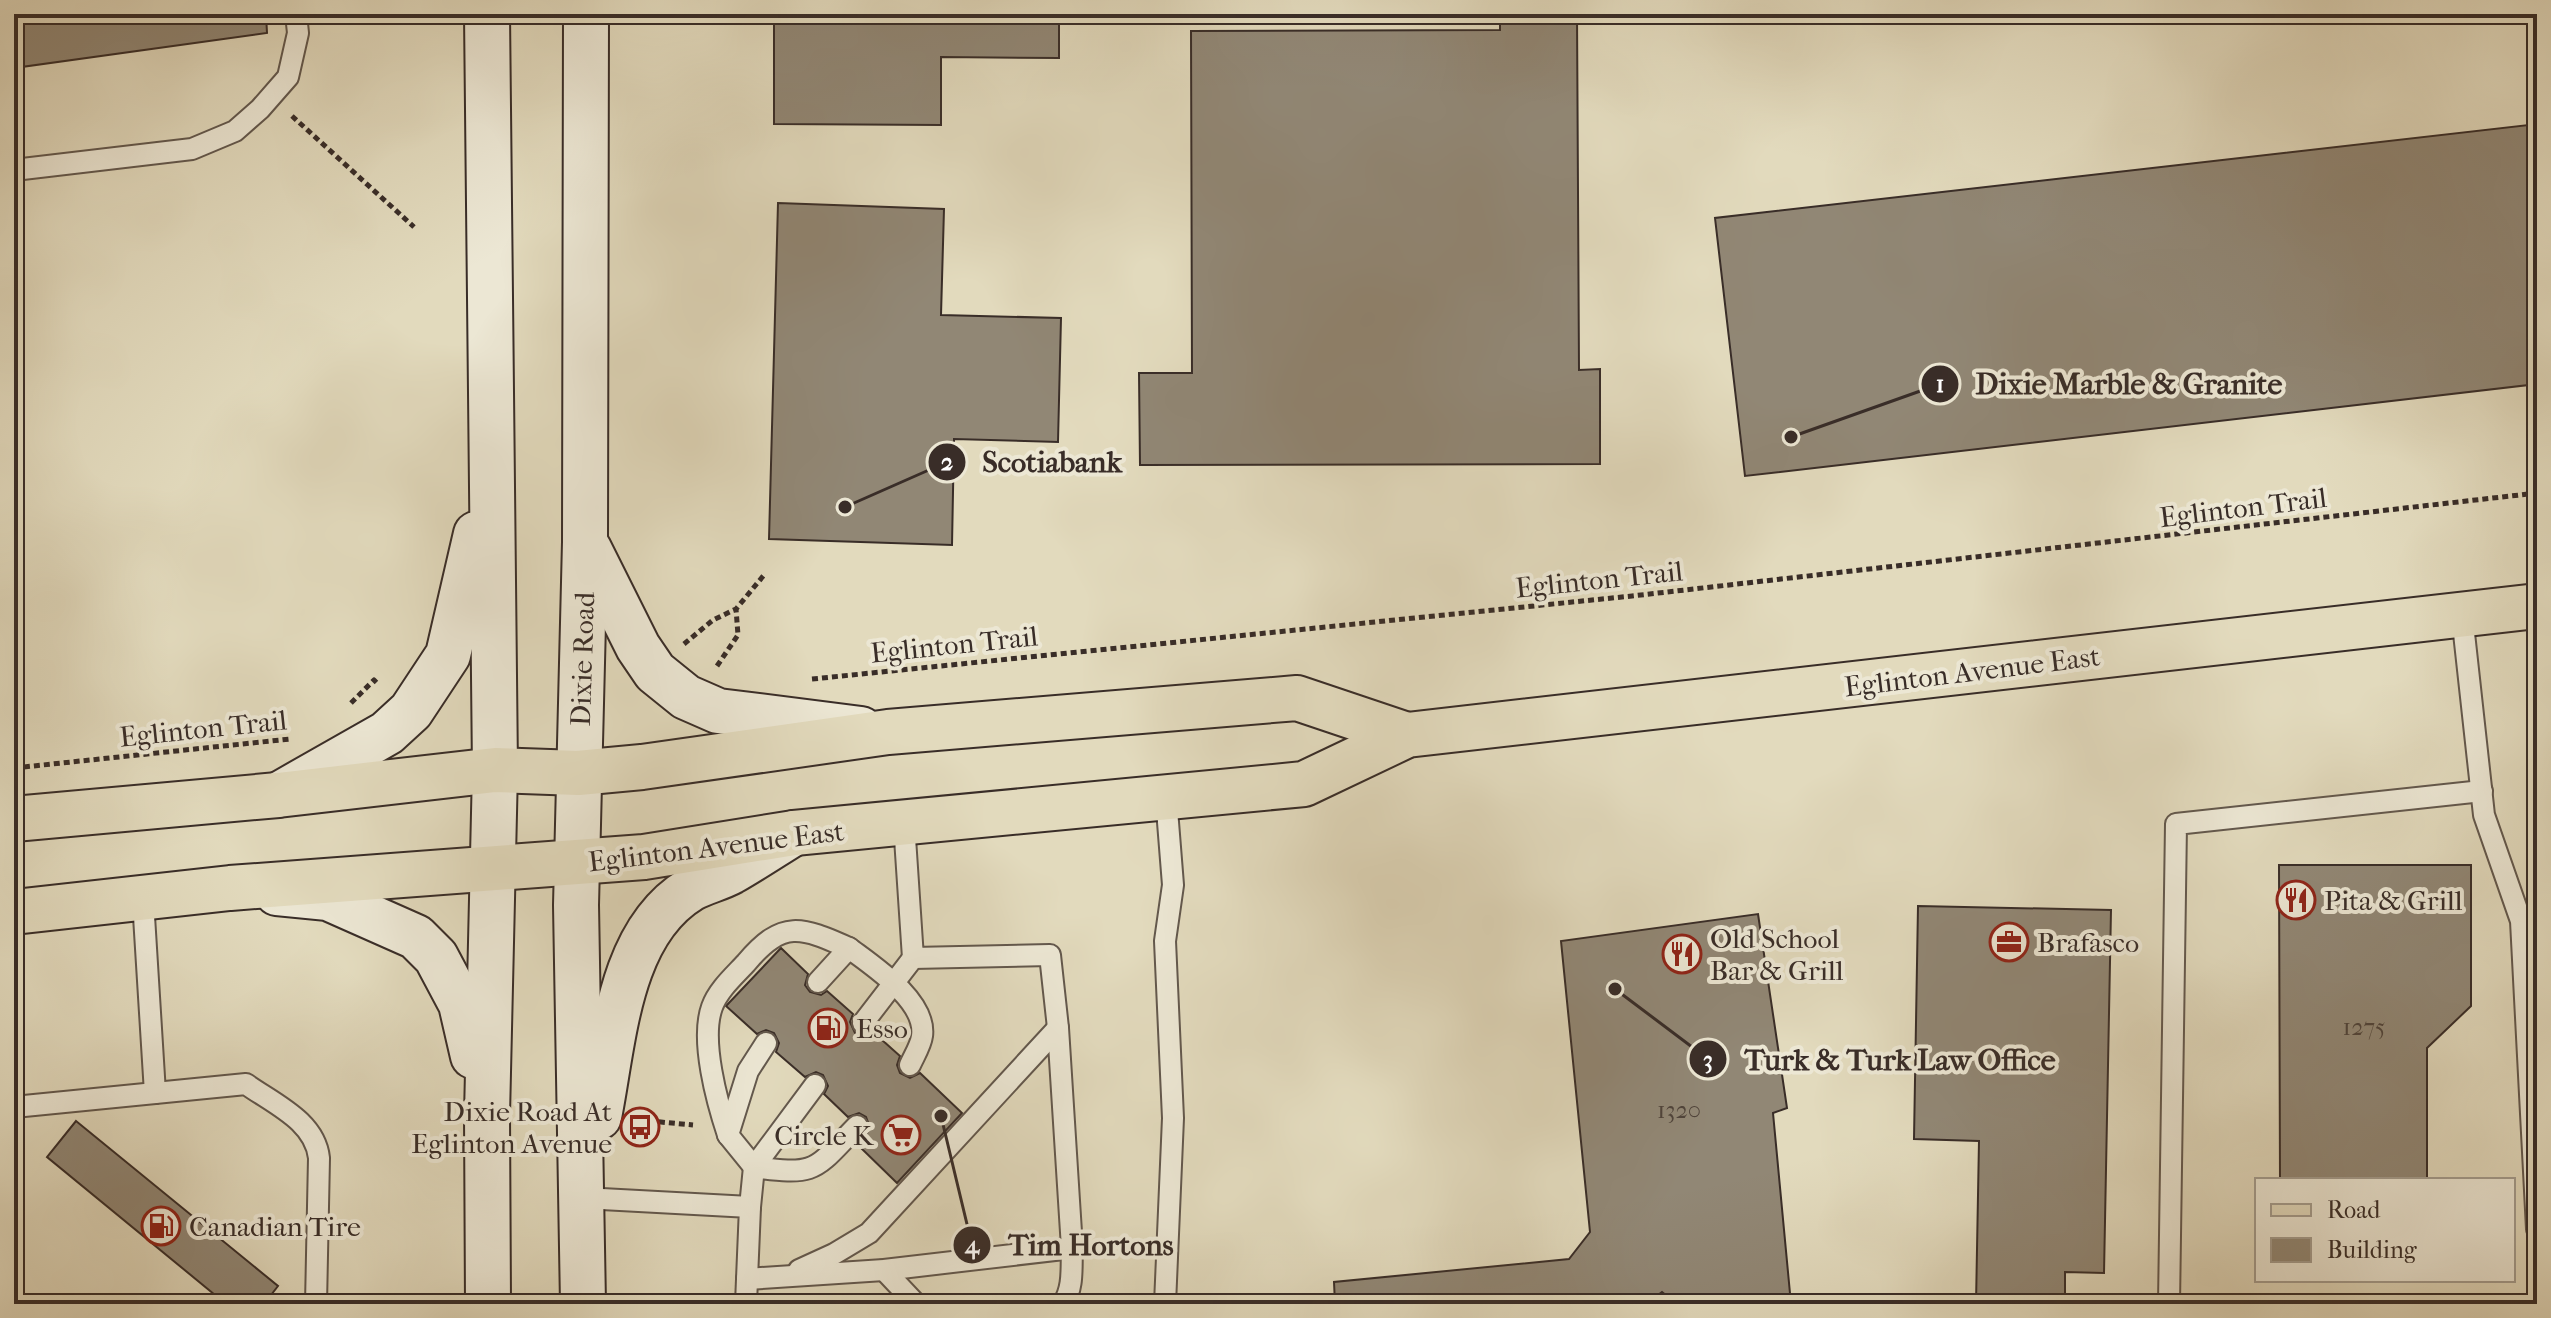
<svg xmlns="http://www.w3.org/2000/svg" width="2551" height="1318" font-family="'IM FELL French Canon',serif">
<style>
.building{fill:#918775;stroke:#392d28;stroke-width:2}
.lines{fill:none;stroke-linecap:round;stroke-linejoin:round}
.lane-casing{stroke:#63584d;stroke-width:24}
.secondary-casing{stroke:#392d28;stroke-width:48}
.primary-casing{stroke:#392d28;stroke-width:48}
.path{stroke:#392d28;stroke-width:5;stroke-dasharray:6 4;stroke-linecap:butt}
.lane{stroke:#ece7d4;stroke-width:20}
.secondary{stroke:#ece7d4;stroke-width:44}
.primary{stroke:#e2dabd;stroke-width:44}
.labels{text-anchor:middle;stroke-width:8;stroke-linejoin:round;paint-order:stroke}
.number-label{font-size:24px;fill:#4f443b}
.street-label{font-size:28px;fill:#392d28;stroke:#ece7d4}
.poi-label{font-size:28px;fill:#392d28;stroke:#ece7d4;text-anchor:start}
.leader{fill:none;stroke:#392d28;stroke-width:3}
.callout-dot{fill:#392d28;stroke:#ece7d4;stroke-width:3}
.mark-label{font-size:24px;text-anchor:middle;font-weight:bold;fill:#fff}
.callout-label{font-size:30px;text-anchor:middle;font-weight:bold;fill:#392d28;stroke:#ece7d4;stroke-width:8;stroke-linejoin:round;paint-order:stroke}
</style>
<rect width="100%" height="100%" fill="#e2dabd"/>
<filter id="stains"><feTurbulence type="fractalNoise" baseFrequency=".0025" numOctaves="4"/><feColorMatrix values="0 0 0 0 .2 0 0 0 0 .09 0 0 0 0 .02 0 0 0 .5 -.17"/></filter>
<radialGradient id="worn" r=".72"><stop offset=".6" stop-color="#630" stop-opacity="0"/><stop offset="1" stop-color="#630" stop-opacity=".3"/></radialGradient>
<!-- building -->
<g class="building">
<polygon points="14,14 266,14 267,33 14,68"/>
<polygon points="774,14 1059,14 1059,58 941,57 941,125 774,124"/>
<polygon points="1500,14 1577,14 1579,370 1600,369 1600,464 1140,465 1139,373 1192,373 1191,31 1500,30"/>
<polygon points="2537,124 2537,384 1745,476 1715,218"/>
<polygon points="778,203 944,209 941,315 1061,318 1058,442 954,439 952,545 769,539"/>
<polygon points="2279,865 2471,865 2471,1006 2427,1048 2427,1180 2280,1180"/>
<polygon points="1918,906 2111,910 2104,1273 2065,1272 2065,1304 1976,1304 1979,1141 1914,1139"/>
<polygon points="1758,914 1787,1108 1773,1113 1791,1304 1677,1304 1662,1292 1646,1304 1335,1304 1334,1282 1569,1259 1590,1232 1561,941"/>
<polygon points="781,948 808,974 805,985 810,992 821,995 827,991 853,1014 850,1022 855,1033 862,1036 873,1032 900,1056 897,1065 900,1073 910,1078 920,1073 962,1113 897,1183 861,1148 870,1139 866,1135 870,1128 866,1117 859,1113 848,1117 824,1094 828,1086 823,1075 816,1072 805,1077 776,1052 779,1043 774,1033 766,1030 757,1034 726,1006"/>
<polygon points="76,1121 278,1286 264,1304 226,1304 47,1157"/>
</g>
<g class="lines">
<!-- lane casing -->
<g class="lane-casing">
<g id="lane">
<polyline points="14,170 192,149 235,131 260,109 288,77 298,33 296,14"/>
<polyline points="2462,615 2484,815 2521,921 2537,1229"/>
<polyline points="143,900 155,1093"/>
<path d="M818 982 849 948C873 966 927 1001 922 1036 921 1045 914 1056 910 1065"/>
<polyline points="863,1023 913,958"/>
<polyline points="766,1043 748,1071 728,1135 754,1167 815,1085"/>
<path d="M14 1107 246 1084C274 1104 315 1121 319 1158L316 1304"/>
<path d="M728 1135C717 1102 700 1040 712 1007 718 990 734 976 746 963 783 919 801 927 849 948"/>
<polyline points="583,1198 750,1207 747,1279 884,1270 1072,1248 1058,1028 1050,955 913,958 904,823"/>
<path d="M750 1207 754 1167C818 1176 814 1170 857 1126"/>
<polyline points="799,1270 834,1254 869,1233 1058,1028"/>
<polyline points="884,1270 916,1304"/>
<polyline points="746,1304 747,1279"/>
<path d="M1063 1304C1074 1287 1071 1267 1072 1248"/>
<polyline points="1165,1304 1173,1118 1165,941 1173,885 1166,797"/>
<polyline points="2169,1304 2176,824 2482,791"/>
</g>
</g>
<!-- secondary casing -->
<g class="secondary-casing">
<g id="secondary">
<polyline points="487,14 495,770 487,1115 488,1304"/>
<polyline points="589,549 638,647 655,672 686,697 718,711 861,729"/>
<polyline points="278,795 387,733 411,711 448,655 476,534"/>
<polyline points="277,893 328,898 416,937 436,957 461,1004 473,1056"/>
<path d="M599 1117C614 1042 618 933 691 889 703 882 718 879 731 872 752 860 773 846 794 833"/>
<polyline points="583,1304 576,905 585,542 586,14"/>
</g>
</g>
<!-- primary casing -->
<g class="primary-casing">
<g id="primary">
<polyline points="14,819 278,795 495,770 578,773 642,767 888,732 1297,698 1407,735"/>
<polyline points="14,912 230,888 644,857 794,833 1304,784 1407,735 2537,606"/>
</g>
</g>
<!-- path -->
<g class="path">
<polyline points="292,116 414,227"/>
<polyline points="684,644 713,620 736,609 764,575"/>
<polyline points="717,666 738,635 736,609"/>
<polyline points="812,679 1632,596 2537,493"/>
<polyline points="351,703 374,680 378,684"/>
<polyline points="14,768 290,739"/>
<polyline points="639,1120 693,1125"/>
</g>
<!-- lane -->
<use href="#lane" class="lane"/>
<!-- secondary -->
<use href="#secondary" class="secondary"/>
<!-- primary -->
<use href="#primary" class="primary"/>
</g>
<!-- icons -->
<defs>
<g id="restaurant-ring" transform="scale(2)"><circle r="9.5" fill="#ece7d4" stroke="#8f2418" stroke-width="1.5"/><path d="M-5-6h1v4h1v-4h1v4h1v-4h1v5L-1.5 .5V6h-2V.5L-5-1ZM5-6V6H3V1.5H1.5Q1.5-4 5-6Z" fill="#8f2418"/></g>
<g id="office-ring" transform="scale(2)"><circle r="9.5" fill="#ece7d4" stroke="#8f2418" stroke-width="1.5"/><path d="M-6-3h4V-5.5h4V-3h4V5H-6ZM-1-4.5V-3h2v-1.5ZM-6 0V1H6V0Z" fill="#8f2418"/></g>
<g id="fuel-ring" transform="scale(2)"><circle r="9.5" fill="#ece7d4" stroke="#8f2418" stroke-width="1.5"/><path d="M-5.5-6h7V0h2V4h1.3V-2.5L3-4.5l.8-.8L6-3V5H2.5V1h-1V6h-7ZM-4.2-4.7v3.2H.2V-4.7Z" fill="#8f2418"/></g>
<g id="bus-ring" transform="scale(2)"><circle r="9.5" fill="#ece7d4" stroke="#8f2418" stroke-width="1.5"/><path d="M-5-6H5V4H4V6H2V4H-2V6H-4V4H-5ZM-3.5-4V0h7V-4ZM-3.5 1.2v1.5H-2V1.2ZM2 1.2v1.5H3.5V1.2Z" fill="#8f2418"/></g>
<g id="supermarket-ring" transform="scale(2)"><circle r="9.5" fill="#ece7d4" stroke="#8f2418" stroke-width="1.5"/><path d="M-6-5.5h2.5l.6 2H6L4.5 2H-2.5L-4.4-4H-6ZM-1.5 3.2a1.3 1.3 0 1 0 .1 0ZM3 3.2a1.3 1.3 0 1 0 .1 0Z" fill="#8f2418"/></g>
</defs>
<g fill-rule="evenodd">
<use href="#restaurant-ring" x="2296" y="900"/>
<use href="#office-ring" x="2009" y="942"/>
<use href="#restaurant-ring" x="1682" y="954"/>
<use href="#fuel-ring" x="828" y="1028"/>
<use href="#bus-ring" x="640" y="1127"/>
<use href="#supermarket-ring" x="901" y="1135"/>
<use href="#fuel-ring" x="161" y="1226"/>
</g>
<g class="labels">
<!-- number labels -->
<g class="number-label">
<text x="2364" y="1035">1275</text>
<text x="1679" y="1118">1320</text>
</g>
<!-- street labels -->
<g class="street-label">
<text transform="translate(2243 507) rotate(-7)" y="10">Eglinton Trail</text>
<text transform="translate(1599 579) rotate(-6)" y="10">Eglinton Trail</text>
<text transform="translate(954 644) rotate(-6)" y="10">Eglinton Trail</text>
<text transform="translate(582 659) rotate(-88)" y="10">Dixie Road</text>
<text transform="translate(1972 671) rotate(-7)" y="10">Eglinton Avenue East</text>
<text transform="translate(203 728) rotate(-6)" y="10">Eglinton Trail</text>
<text transform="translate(716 846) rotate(-7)" y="10">Eglinton Avenue East</text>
</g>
<!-- poi labels -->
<g class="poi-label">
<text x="2324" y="910">Pita &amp; Grill</text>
<text x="1710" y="948">Old School<tspan x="1710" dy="32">Bar &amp; Grill</tspan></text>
<text x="2037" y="952">Brafasco</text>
<text x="856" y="1038">Esso</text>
<text x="612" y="1121" text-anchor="end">Dixie Road At<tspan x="612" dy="32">Eglinton Avenue</tspan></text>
<text x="873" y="1145" text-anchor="end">Circle K</text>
<text x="189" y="1236">Canadian Tire</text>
</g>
</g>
<!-- callouts -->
<path class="leader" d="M1791 437L1940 384M845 507L947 462M1615 989L1708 1059M941 1116L972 1245"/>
<g class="callout-dot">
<circle cx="1791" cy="437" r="8"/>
<circle cx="845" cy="507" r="8"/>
<circle cx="1615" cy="989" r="8"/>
<circle cx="941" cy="1116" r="8"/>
<circle cx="1940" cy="384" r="20"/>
<circle cx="947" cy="462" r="20"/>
<circle cx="1708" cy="1059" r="20"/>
<circle cx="972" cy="1245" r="20"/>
</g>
<g class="mark-label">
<text x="1940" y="392">1</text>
<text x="947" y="470">2</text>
<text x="1708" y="1068">3</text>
<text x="972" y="1253">4</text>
</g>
<g class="callout-label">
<text x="2129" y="394">Dixie Marble &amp; Granite</text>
<text x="1052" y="472">Scotiabank</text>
<text x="1900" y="1070">Turk &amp; Turk Law Office</text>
<text x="1091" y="1255">Tim Hortons</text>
</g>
<!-- margin -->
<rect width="2551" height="1318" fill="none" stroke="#e2dabd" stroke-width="48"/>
<rect x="16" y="16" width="2519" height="1286" fill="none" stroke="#392d28" stroke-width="4"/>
<rect x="24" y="24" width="2503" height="1270" fill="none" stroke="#392d28" stroke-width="2"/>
<!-- legend -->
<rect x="2255" y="1178" width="260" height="104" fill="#ece7d4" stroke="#a49d8f" stroke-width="2"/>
<rect x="2271" y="1204" width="40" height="12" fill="#e2dabd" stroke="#a49d8f" stroke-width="2"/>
<text x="2327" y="1218" font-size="24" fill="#392d28">Road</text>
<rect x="2271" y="1238" width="40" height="24" fill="#918775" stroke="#a49d8f" stroke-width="2"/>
<text x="2327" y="1258" font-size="24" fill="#392d28">Building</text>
<rect width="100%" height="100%" filter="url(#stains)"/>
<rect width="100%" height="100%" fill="url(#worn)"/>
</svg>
